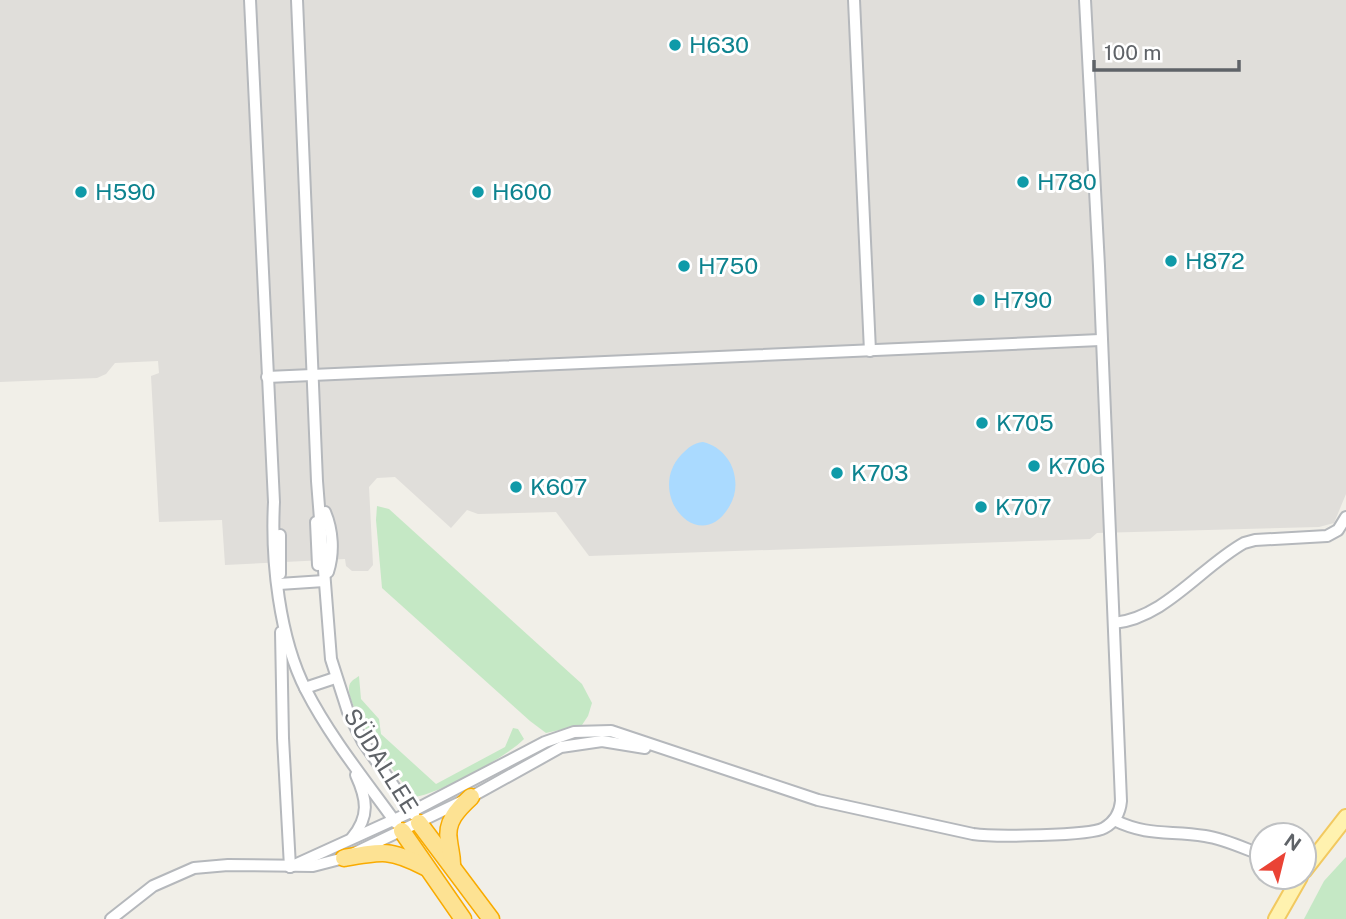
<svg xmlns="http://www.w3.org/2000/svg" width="1346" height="919" font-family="'Public Sans',sans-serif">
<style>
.industrial{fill:#e0deda}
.green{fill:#c5e8c5}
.water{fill:#aadaff}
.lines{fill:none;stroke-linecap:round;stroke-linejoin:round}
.minor-casing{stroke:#b5b8bc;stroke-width:14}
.major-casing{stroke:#f2c960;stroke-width:18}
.highway-casing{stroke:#f9ab00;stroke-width:19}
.minor{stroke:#fff;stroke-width:10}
.major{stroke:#fff2af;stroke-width:14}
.highway{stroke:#fde293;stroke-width:16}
.culture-dot{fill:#0f9aa8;stroke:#fff;stroke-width:2.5}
.labels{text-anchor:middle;stroke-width:6;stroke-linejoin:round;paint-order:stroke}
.culture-label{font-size:23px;fill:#0d838f;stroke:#fff;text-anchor:start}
.street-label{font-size:23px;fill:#5f6368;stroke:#fff}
</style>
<rect width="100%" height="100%" fill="#f1efe8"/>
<!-- industrial -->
<polygon class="industrial" points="0,0 1346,0 1346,494 1334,523 1319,527 1097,533 1090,539 589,556 556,512 478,514 467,510 451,528 395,477 377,478 369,487 373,565 368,571 352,571 346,566 345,559 225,565 222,520 159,522 151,376 159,373 158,361 115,363 106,374 97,378 0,382"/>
<!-- green -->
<g class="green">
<polygon points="377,506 389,509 582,684 592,703 588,716 582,725 546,733 530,721 382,588 376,520"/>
<path d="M359 676 361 699 379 719 381 734 436 784 505 747 513 728 518 729 524 739C508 756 437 795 414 797 399 779 347 710 349 688 349 681 355 679 359 676Z"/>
<polygon points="1346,857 1346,919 1304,919 1324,881"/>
</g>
<!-- water -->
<path class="water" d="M703 442C732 449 744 483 729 507 699 557 645 494 681 455 688 448 693 443 703 442Z"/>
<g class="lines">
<!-- minor casing -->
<g class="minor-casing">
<g id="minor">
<path d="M250 0 274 502C271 559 279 638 306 690 330 737 365 780 396 823"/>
<polyline points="297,0 317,481 331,659 348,712 363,742 414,815"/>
<polyline points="854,0 870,351"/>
<polyline points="267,377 1100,340"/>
<path d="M325 512C333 531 334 553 328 572"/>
<polyline points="316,522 318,565"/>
<polyline points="280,535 280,574"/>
<polyline points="279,584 324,581"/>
<path d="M1114 623C1165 618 1201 567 1244 543L1255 540 1327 536 1338 530 1346 517"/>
<polyline points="281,632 283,738 290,867"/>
<polyline points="305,688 335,678"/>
<path d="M1114 820C1149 837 1170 830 1205 836 1225 839 1243 848 1262 855"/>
<path d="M352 838C370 816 367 799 356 775"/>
<path d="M290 867 411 812 545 742 574 732 611 731 818 800 973 834C993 837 1090 836 1104 828 1115 822 1120 812 1121 801L1099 266 1085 0"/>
<polyline points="111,919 153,886 194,868 228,865 313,866 344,858 471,797 561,747 602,741 645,748"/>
</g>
</g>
<!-- major casing -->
<g class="major-casing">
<g id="major">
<polyline points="1304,871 1346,817"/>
<polyline points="1276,919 1300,877"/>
</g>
</g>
<!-- highway casing -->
<g class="highway-casing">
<g id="highway">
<polyline points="419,823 491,919"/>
<polyline points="402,831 463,919"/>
<path d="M344 858C382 851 391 849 425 867"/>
<path d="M452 864C452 855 450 850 449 841 445 822 458 809 471 797"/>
</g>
</g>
<!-- minor -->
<use href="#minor" class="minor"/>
<!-- major -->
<use href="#major" class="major"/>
<!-- highway -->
<use href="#highway" class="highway"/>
</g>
<!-- markers -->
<g class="culture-dot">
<circle cx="675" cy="45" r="7"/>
<circle cx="1023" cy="182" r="7"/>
<circle cx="81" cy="192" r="7"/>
<circle cx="478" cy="192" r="7"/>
<circle cx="1171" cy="261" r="7"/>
<circle cx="684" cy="266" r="7"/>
<circle cx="979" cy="300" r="7"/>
<circle cx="982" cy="423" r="7"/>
<circle cx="1034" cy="466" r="7"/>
<circle cx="837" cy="473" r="7"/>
<circle cx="516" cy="487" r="7"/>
<circle cx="981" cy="507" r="7"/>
</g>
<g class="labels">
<!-- culture labels -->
<g class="culture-label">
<text x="689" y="53">H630</text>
<text x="1037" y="190">H780</text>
<text x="95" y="200">H590</text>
<text x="492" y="200">H600</text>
<text x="1185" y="269">H872</text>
<text x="698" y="274">H750</text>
<text x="993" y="308">H790</text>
<text x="996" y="431">K705</text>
<text x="1048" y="474">K706</text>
<text x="851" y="481">K703</text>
<text x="530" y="495">K607</text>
<text x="995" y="515">K707</text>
</g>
<!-- street labels -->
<g class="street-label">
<text transform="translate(381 761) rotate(58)" y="8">SÜDALLEE</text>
</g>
</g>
<!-- north arrow -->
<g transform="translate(1283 856) rotate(35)"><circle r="33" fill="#ffffff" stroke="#bfc1c3" stroke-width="2"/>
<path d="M0-5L12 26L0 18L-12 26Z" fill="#ea4335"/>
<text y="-10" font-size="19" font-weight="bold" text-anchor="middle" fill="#5f6368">N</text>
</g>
<!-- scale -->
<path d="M1094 60v10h145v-10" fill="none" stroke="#5f6368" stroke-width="3.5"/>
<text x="1104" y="60" font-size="21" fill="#5f6368" stroke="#ffffff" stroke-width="5" paint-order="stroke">100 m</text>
</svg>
